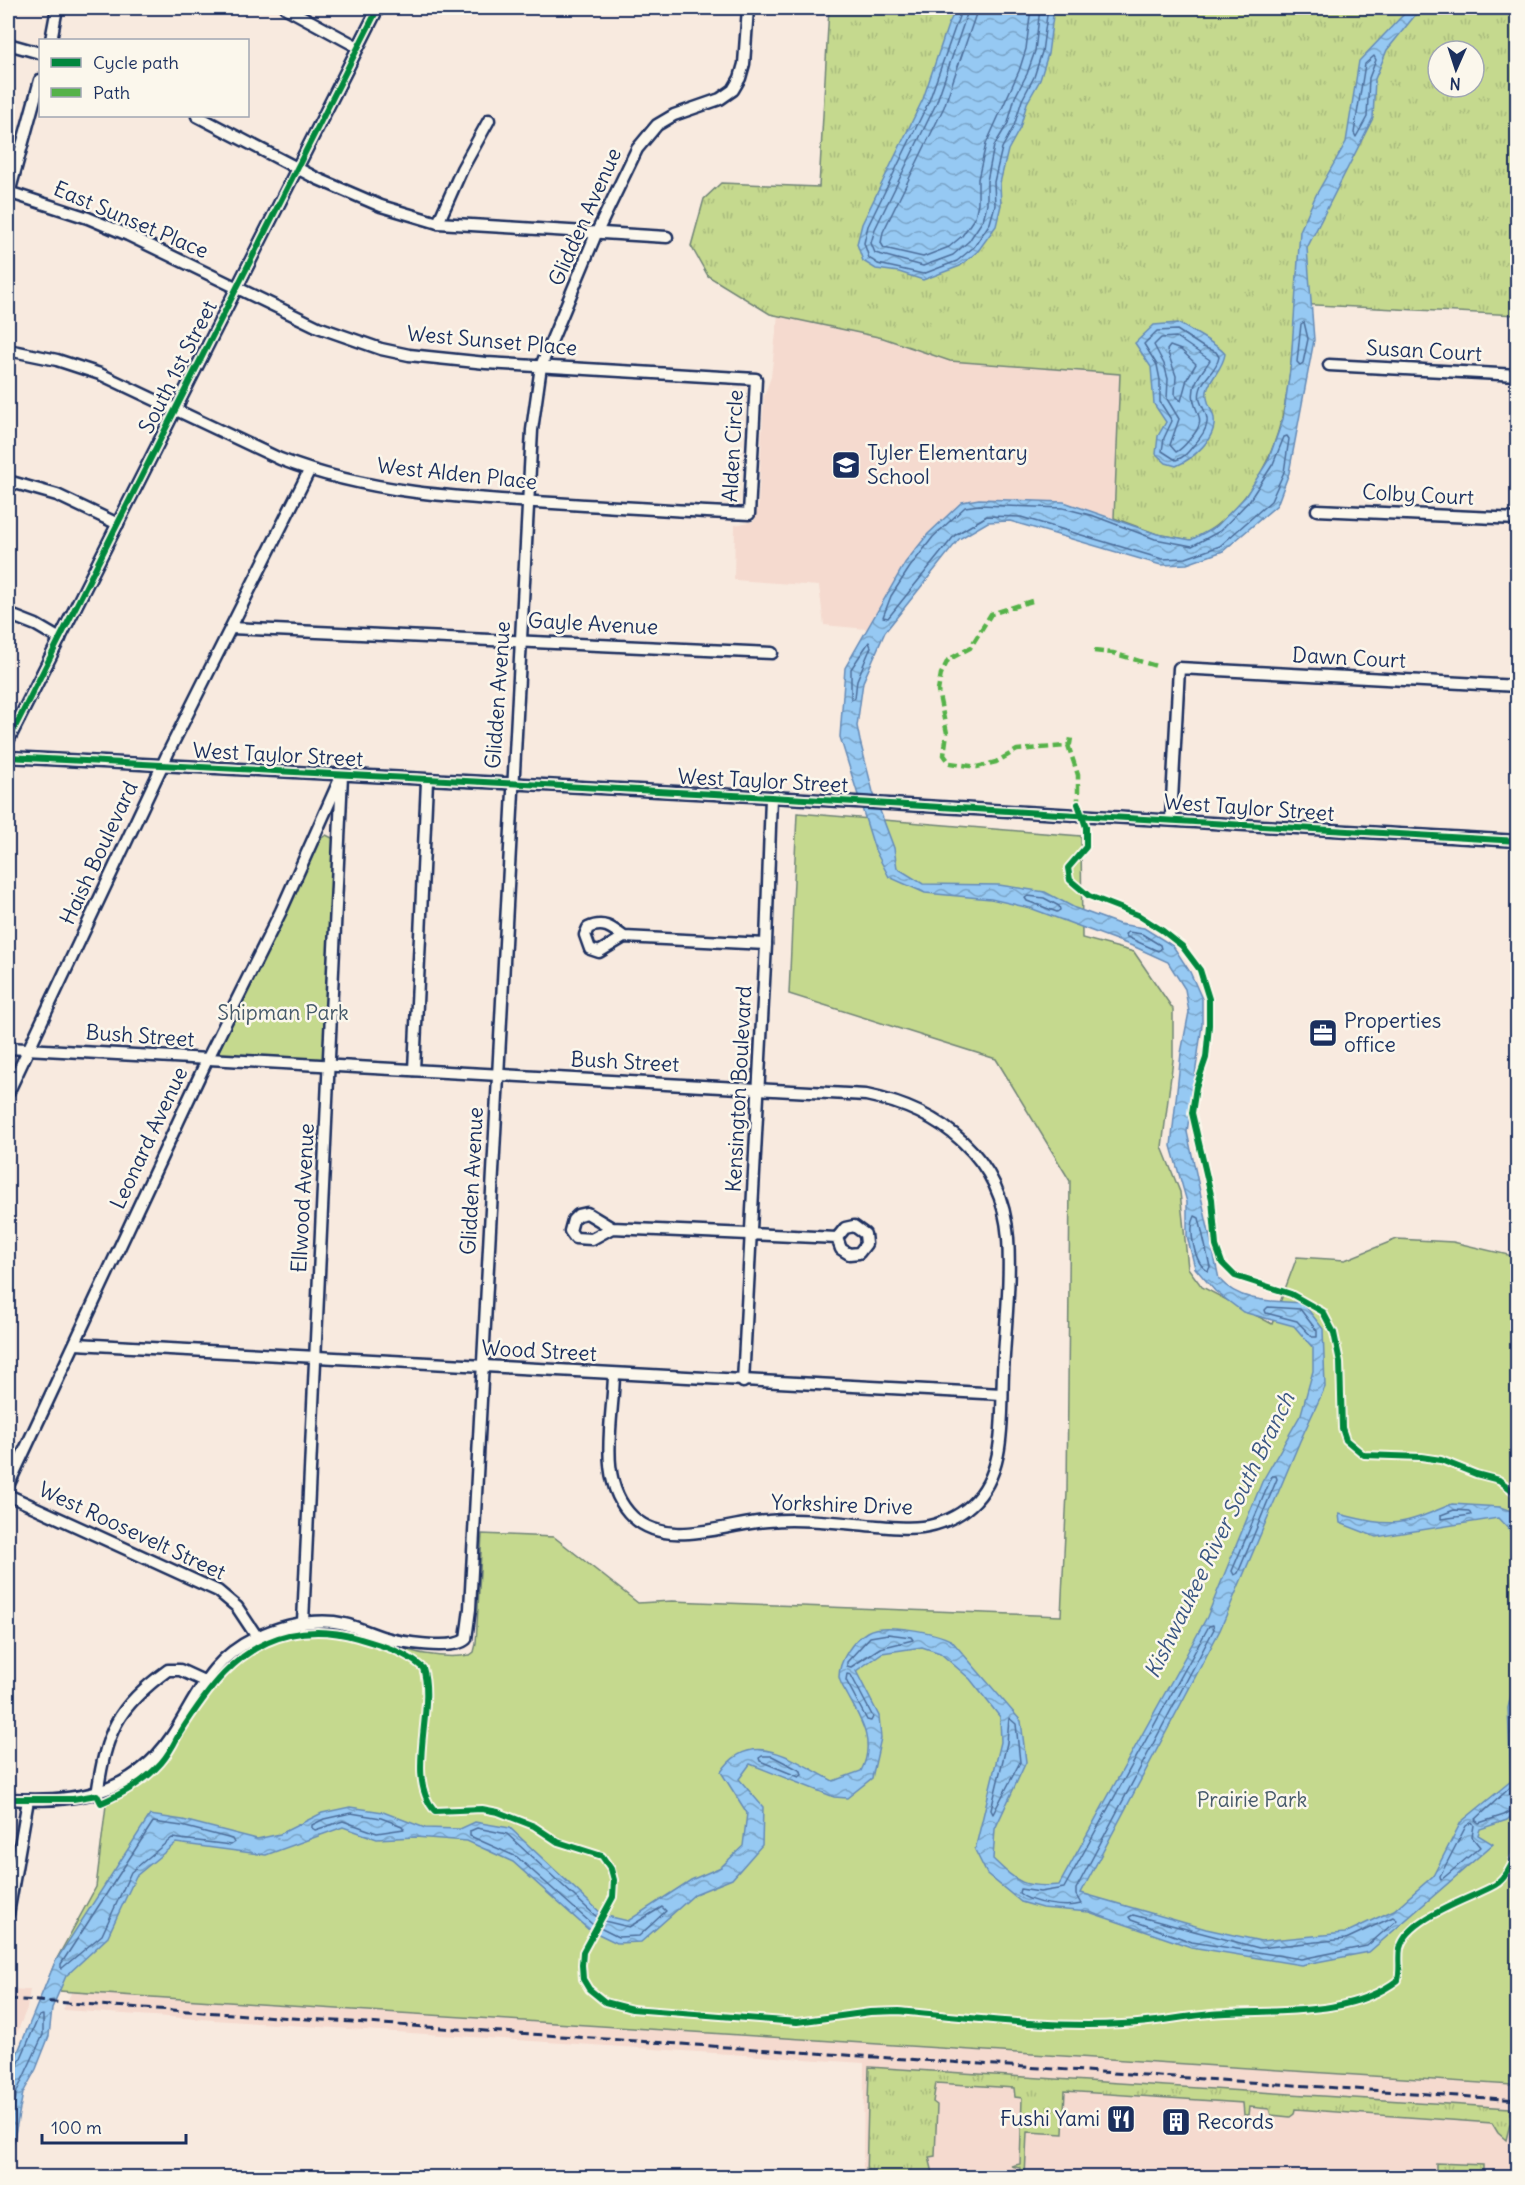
<svg xmlns="http://www.w3.org/2000/svg" width="1525" height="2185" font-family="Delius,sans-serif">
<style>
.built{fill:#f5dacf}
.grass{fill:url(#grass-tufts);stroke:#708476;stroke-width:1.5;fill-rule:evenodd}
.park{fill:#c5d98e;stroke:#708476;stroke-width:1.5}
.water{fill:url(#water-waves);stroke:#658bb7;stroke-width:1.5}
.lines{fill:none;stroke-linecap:round;stroke-linejoin:round}
.shore{stroke:#4c6d9a;stroke-width:1.5}
.minor-casing{stroke:#1b2f5e;stroke-width:15}
.minor{stroke:#fbf7ec;stroke-width:10}
.rail{stroke:#1b2f5e;stroke-width:3;stroke-dasharray:9 4.5;stroke-linecap:butt}
.quiet{stroke:#55b248;stroke-width:4.5;stroke-dasharray:9 4.5;stroke-linecap:butt}
.cycleway-casing{stroke:#fbf7ec;stroke-width:10}
.cycleway{stroke:#00873e;stroke-width:6}
.labels{text-anchor:middle;stroke-width:5;stroke-linejoin:round;paint-order:stroke}
.street-label{font-size:21px;fill:#1b2f5e;stroke:#fbf7ec}
.poi-label{font-size:21px;fill:#1b2f5e;stroke:#fbf7ec;text-anchor:start}
.park-label{font-size:21px;fill:#465a6a;stroke:#fbf7ec}
.water-label{font-size:22px;font-style:italic;fill:#3a5683;stroke:#fbf7ec}
</style>
<defs>
<pattern id="grass-tufts" width="24" height="20" patternUnits="userSpaceOnUse" patternTransform="scale(1.5)"><rect width="24" height="20" fill="#c5d98e"/><path d="M3 7l-1-3M5 7V3M7 7l1-3M15 17l-1-3M17 17v-4M19 17l1-3" fill="none" stroke="#a9bb7d"/></pattern>
<pattern id="water-waves" width="16" height="10" patternUnits="userSpaceOnUse" patternTransform="scale(1.5)"><rect width="16" height="10" fill="#96c9f3"/><path d="M0 5q4-4 8 0t8 0" fill="none" stroke="#7aa4c8"/></pattern>
</defs>
<rect width="100%" height="100%" fill="#f8eadf"/>
<filter id="ink" filterUnits="userSpaceOnUse"><feTurbulence type="fractalNoise" baseFrequency=".0167" numOctaves="2"/><feDisplacementMap in="SourceGraphic" scale="12" xChannelSelector="R" yChannelSelector="G"/><feConvolveMatrix kernelMatrix="1 2 1 2 8 2 1 2 1" color-interpolation-filters="sRGB"/></filter>
<g filter="url(#ink)">
<!-- built -->
<g class="built">
<polygon points="778,315 883,338 950,361 1121,374 1114,518 1064,502 962,502 928,534 905,563 867,629 824,625 819,586 734,580 735,525 754,521 758,507 764,396 771,377"/>
<polygon points="8,1989 30,1990 27,2008 8,2055"/>
<polygon points="72,1991 1517,2085 1517,2177 863,2177 864,2063 63,2010"/>
</g>
<!-- grass -->
<g class="grass">
<path d="M829 8H1517V315L1296 304C1290 376 1288 453 1235 508 1221 522 1209 533 1191 540L1157 534 1114 518 1120 374 950 361 883 338 770 314 708 276 691 246 704 199 721 183 819 187ZM1438 51H1474V87H1438Z"/>
<polygon points="869,2067 1510,2108 1510,2114 1517,2114 1517,2124 1510,2124 1506,2140 1498,2133 1492,2123 1295,2109 1294,2114 1290,2117 1271,2115 1269,2109 1250,2107 1249,2115 1244,2115 1243,2103 1065,2091 1063,2134 1027,2132 1025,2177 1019,2177 1020,2168 1011,2166 1020,2164 1022,2098 1015,2097 1014,2088 936,2083 933,2102 937,2105 935,2156 929,2157 934,2177 866,2177"/>
<polygon points="1436,2163 1483,2165 1483,2174 1436,2172"/>
</g>
<!-- park -->
<g class="park">
<path d="M797 813 1081 836 1082 938 1134 952 1173 1009V1060L1162 1147 1180 1192 1188 1268 1202 1287 1272 1324 1297 1257 1345 1260 1397 1239 1453 1242 1517 1257 1518 1935 1512 2085 44 1990 55 1962 96 1887 107 1797C127 1787 144 1777 159 1761 208 1708 212 1646 296 1631 356 1621 409 1665 470 1655L474 1652 476 1644 482 1534 554 1537 638 1603 672 1601 1061 1616 1067 1492 1070 1181 996 1059 789 994Z"/>
<polygon points="326,835 334,839 323,1060 217,1055 316,842"/>
</g>
<!-- water -->
<g class="water">
<polygon points="957,8 1054,8 1048,54 1040,80 1027,103 1020,128 1008,150 1000,183 1001,205 996,226 978,251 960,266 923,280 899,272 876,269 863,261 857,244 862,224 923,99 948,25"/>
<path d="M1406 8H1421L1387 50 1375 79 1373 118 1307 248 1314 340 1289 473 1277 505 1223 551 1187 564 1161 565 1010 521 988 522 959 539 885 632 863 682 857 726 860 741 873 792 894 848 897 868 923 884 999 885 1045 892 1075 908 1119 924 1144 928 1173 946 1190 972 1202 999V1025L1187 1132 1219 1279C1240 1303 1273 1301 1303 1303L1323 1329 1325 1387 1300 1441 1220 1630 1081 1893 1206 1929 1261 1941 1345 1933 1394 1910 1433 1876 1461 1822 1511 1781 1508 1708 1517 1671V1811L1507 1820 1480 1829 1478 1835 1493 1844 1369 1952 1301 1965 1191 1947 1089 1912 1042 1908 1021 1902 987 1874 975 1850 1001 1742 1000 1717 970 1679 940 1653 922 1647 882 1653 856 1671 879 1716 881 1738 872 1778 847 1798 834 1797 750 1764 739 1779 763 1807 762 1845 732 1879 695 1894 641 1942 617 1943 588 1929 513 1862 467 1841 415 1837 377 1839 343 1827 266 1855 176 1843 136 1876 107 1938 66 1976 52 2008 49 2036 36 2069 23 2093 8 2170V2076L55 1962 150 1815 183 1820 257 1839 280 1834 322 1813 350 1807 383 1812 425 1828 460 1829 475 1822 510 1828 603 1915 628 1921 691 1880 721 1867 743 1846 747 1813 721 1772C752 1726 796 1762 833 1781L861 1771C876 1742 861 1720 847 1694 844 1689 840 1683 839 1677 839 1661 852 1641 867 1632 883 1622 936 1632 952 1641L1021 1721 1026 1762 995 1829 993 1859C1018 1883 1024 1888 1059 1885L1207 1617 1262 1482 1301 1414 1313 1371V1348L1294 1326 1243 1312 1215 1291 1195 1268 1187 1236V1202L1171 1146 1181 1053 1189 1012 1185 989 1168 962 1135 947 1030 908 991 899 925 893 889 877 875 850 840 737 845 668 905 563 928 534 962 502 979 499 1064 502 1157 534 1191 540 1217 526 1245 497 1268 461 1283 419 1291 363 1300 231 1316 195 1346 142 1359 61 1404 14Z"/>
<path d="M1178 323C1190 330 1219 345 1225 354 1223 369 1210 378 1207 391 1205 402 1212 408 1214 418 1217 438 1193 459 1176 466L1166 463 1156 454 1158 436 1166 422 1154 404 1151 367 1135 343 1154 325Z"/>
<path d="M1452 1504 1500 1507 1517 1513V1538L1498 1518 1376 1537 1340 1523 1339 1514C1394 1528 1400 1526 1452 1504Z"/>
</g>
<g class="lines">
<!-- shore -->
<g class="shore">
<polyline points="962,8 929,101 868,226 864,243 869,258 878,264 923,274 957,261 974,247 990,223 995,205 994,182 1002,148 1014,126 1022,100 1034,77 1042,52 1048,8"/>
<polyline points="969,8 936,104 875,229 871,243 875,253 923,266 953,255 969,241 983,220 987,204 987,181 994,146 1008,123 1015,97 1027,74 1035,51 1040,8"/>
<polyline points="978,8 944,107 883,232 881,243 884,248 923,257 949,247 962,236 975,217 978,203 978,179 986,144 1019,71 1026,49 1031,8"/>
<polygon points="1374,56 1376,60 1369,78 1367,117 1356,137 1354,133 1365,64"/>
<polygon points="1304,322 1308,339 1303,363 1300,365 1297,362 1301,324"/>
<path d="M1177 330 1203 347 1216 352 1219 357C1217 369 1207 375 1202 385 1190 411 1225 411 1194 445 1188 452 1185 457 1176 460L1162 451 1164 438 1172 421 1160 402V380L1157 365 1144 344 1157 331Z"/>
<path d="M1176 337 1210 360C1205 369 1196 377 1194 388 1189 414 1212 415 1190 439 1185 445 1182 449 1176 452L1170 445 1179 419 1167 399 1168 379 1164 364 1154 345 1161 338Z"/>
<polygon points="1170,346 1181,350 1196,364 1187,379 1181,401 1175,395 1176,376 1167,350"/>
<polygon points="1287,436 1289,439 1284,472 1271,501 1220,546 1186,558 1162,559 1021,517 987,516 955,535 888,618 883,617 891,596 910,567 933,537 965,507 979,505 1063,508 1094,516 1155,539 1192,546 1220,531 1249,501 1273,464 1284,437"/>
<polygon points="869,642 871,647 857,680 855,698 851,700 851,669"/>
<polygon points="1028,896 1044,898 1059,906 1060,910 1057,912 1027,901 1025,898"/>
<polygon points="1128,932 1142,934 1160,945 1161,949 1158,951 1127,937 1125,934"/>
<path d="M1195 1216 1199 1218 1210 1267 1208 1271C1194 1264 1188 1229 1195 1216Z"/>
<polygon points="1268,1307 1300,1309 1317,1331 1317,1337 1312,1337 1297,1321 1266,1313 1265,1310"/>
<polygon points="1272,1476 1276,1476 1277,1479 1238,1573 1234,1575 1232,1571"/>
<polygon points="1454,1510 1469,1511 1471,1515 1441,1519 1441,1515"/>
<path d="M1213 1625 1214 1629 1076 1889V1895L1081 1904C1066 1908 1031 1904 1019 1893L1020 1889 1040 1892 1064 1888 1209 1626Z"/>
<polygon points="888,1634 911,1637 913,1640 880,1648 851,1667 847,1666 847,1662 870,1637"/>
<polygon points="847,1674 851,1675 873,1717 871,1721 867,1720 846,1680"/>
<polyline points="1518,1695 1514,1708 1516,1782 1475,1820 1479,1823 1504,1815 1518,1807"/>
<polygon points="1009,1718 1016,1724 1020,1762 993,1814 991,1810 1007,1743"/>
<polygon points="762,1756 772,1756 801,1771 802,1775 799,1777 760,1761 759,1758"/>
<polygon points="351,1813 381,1818 402,1826 404,1829 377,1833 343,1821 315,1830 312,1828 312,1825 324,1819"/>
<polygon points="153,1822 182,1826 232,1839 234,1843 231,1845 172,1838 131,1872 102,1935 61,1969 61,1964"/>
<polygon points="1472,1822 1474,1825 1472,1837 1480,1847 1441,1880 1440,1876 1466,1826"/>
<polygon points="477,1828 507,1834 600,1920 629,1927 662,1907 666,1911 639,1936 618,1937 592,1924 517,1857 470,1836 470,1831"/>
<polygon points="1133,1915 1259,1948 1346,1939 1393,1917 1397,1920 1367,1946 1301,1959 1192,1942 1131,1920 1129,1917"/>
<polyline points="8,2076 15,2072 39,2016 43,2015 43,2035 17,2091 8,2139"/>
</g>
<!-- minor casing -->
<g class="minor-casing">
<g id="minor">
<polyline points="286,8 358,47"/>
<polyline points="51,40 57,8"/>
<polyline points="8,44 40,53"/>
<polyline points="197,116 318,179 381,206 438,223 667,237"/>
<path d="M8 192 88 218 128 235 318 327 381 349 409 355 486 363 756 379 749 514C683 511 618 507 553 503 460 498 367 493 280 459L100 374 57 360 8 350"/>
<polyline points="9,193 40,80"/>
<polyline points="438,223 462,169 489,120"/>
<polyline points="1329,365 1518,375"/>
<polyline points="8,481 57,495 118,524"/>
<polyline points="1317,510 1518,519"/>
<polyline points="8,614 36,625 60,639"/>
<polyline points="231,628 772,653"/>
<polyline points="8,741 378,8"/>
<polyline points="8,757 771,797 1518,841"/>
<polyline points="1171,819 1179,668 1518,686"/>
<path d="M624 937 599 952 590 949 585 935 588 928C603 921 611 927 624 937L766 944"/>
<path d="M8 1048 866 1095C941 1110 1002 1157 1008 1238 1011 1282 1005 1329 1003 1373 1001 1416 1007 1473 971 1505 958 1517 939 1525 922 1527 907 1529 892 1527 877 1526 841 1523 804 1518 768 1521 726 1523 669 1550 633 1517 596 1482 613 1421 614 1375"/>
<polyline points="414,1070 427,781"/>
<polyline points="8,1093 168,753 309,471"/>
<polyline points="612,1228 592,1239 575,1238 570,1231 573,1220 578,1215 587,1213 612,1228 837,1238 841,1249 849,1254 859,1253 866,1244 865,1234 854,1226 845,1228 837,1238"/>
<polyline points="76,1344 1002,1394"/>
<polyline points="743,1382 766,944 771,797"/>
<polyline points="8,1486 207,1060 281,911 339,781"/>
<polyline points="8,1495 218,1591 237,1607 257,1637"/>
<polyline points="303,1622 342,775"/>
<path d="M97 1795C106 1732 116 1708 168 1670H180L204 1681"/>
<path d="M8 1799C73 1803 132 1796 172 1736 198 1696 209 1660 255 1638 280 1626 307 1620 334 1622 352 1624 366 1632 382 1637 399 1642 453 1651 466 1639L470 1609 532 430 541 366 596 234 637 149 657 125 674 115 720 99 733 90 740 78 744 64 748 8"/>
<polyline points="8,1914 28,1800"/>
</g>
</g>
<!-- minor -->
<use href="#minor" class="minor"/>
<!-- rail -->
<polyline class="rail" points="8,1999 1518,2100"/>
<!-- quiet -->
<g class="quiet">
<polyline points="1032,601 991,614 970,648 948,660 941,674 938,691 947,733 944,755 950,763 977,767 996,762 1017,750 1066,746 1070,744 1071,738"/>
<polyline points="1094,651 1113,653 1156,666"/>
<polyline points="1068,745 1078,775 1078,804"/>
</g>
<!-- cycleway casing -->
<g class="cycleway-casing">
<g id="cycleway">
<polyline points="8,741 378,8"/>
<polyline points="8,757 771,797 1518,841"/>
<polyline points="1078,804 1086,827 1086,847 1068,868 1070,880 1089,896 1138,915 1163,931 1182,946 1200,970 1209,999 1209,1025 1206,1058 1196,1087 1192,1113 1212,1199 1216,1246 1222,1263 1235,1276 1291,1294 1323,1312 1334,1333 1340,1362 1342,1428 1346,1440 1364,1455 1421,1457 1441,1460 1476,1474 1499,1480 1518,1495"/>
<path d="M8 1799H73L97 1795 101 1803C124 1793 144 1782 161 1763 168 1755 173 1746 178 1736 206 1692 236 1647 289 1635 312 1630 334 1631 357 1638 381 1645 404 1651 423 1668 436 1709 404 1778 435 1811L482 1809 498 1812 534 1826 558 1842 602 1856 611 1869 614 1880 613 1897 583 1952 582 1965 583 1979 589 1989 605 2002 632 2009 797 2022 870 2012 899 2011C972 2018 1048 2028 1122 2024 1157 2023 1192 2014 1227 2013 1283 2010 1351 2016 1398 1980 1401 1969 1398 1958 1400 1948 1408 1917 1471 1899 1495 1885 1507 1878 1512 1863 1518 1851"/>
</g>
</g>
<!-- cycleway -->
<use href="#cycleway" class="cycleway"/>
</g>
</g>
<!-- icons -->
<defs>
<g id="school-square" transform="scale(1.5)"><rect x="-9" y="-9" width="18" height="18" rx="4" fill="#1b2f5e" stroke="#fbf7ec"/><path d="M0-5L7-2L0 1L-7-2ZM-4 1L0 2.5L4 1V4Q0 6-4 4Z" fill="#fff"/></g>
<g id="office-square" transform="scale(1.5)"><rect x="-9" y="-9" width="18" height="18" rx="4" fill="#1b2f5e" stroke="#fbf7ec"/><path d="M-6-3h4V-5.5h4V-3h4V5H-6ZM-1-4.5V-3h2v-1.5ZM-6 0V1H6V0Z" fill="#fff"/></g>
<g id="restaurant-square" transform="scale(1.5)"><rect x="-9" y="-9" width="18" height="18" rx="4" fill="#1b2f5e" stroke="#fbf7ec"/><path d="M-5-6h1v4h1v-4h1v4h1v-4h1v5L-1.5 .5V6h-2V.5L-5-1ZM5-6V6H3V1.5H1.5Q1.5-4 5-6Z" fill="#fff"/></g>
<g id="building-square" transform="scale(1.5)"><rect x="-9" y="-9" width="18" height="18" rx="4" fill="#1b2f5e" stroke="#fbf7ec"/><path d="M-4-6H4V6H1V3H-1V6H-4ZM-2.5-4.3h1.7v1.8h-1.7ZM.8-4.3h1.7v1.8H.8ZM-2.5-1h1.7V.8h-1.7ZM.8-1h1.7V.8H.8Z" fill="#fff"/></g>
</defs>
<g fill-rule="evenodd">
<use href="#school-square" x="846" y="465"/>
<use href="#office-square" x="1323" y="1033"/>
<use href="#restaurant-square" x="1121" y="2119"/>
<use href="#building-square" x="1176" y="2122"/>
</g>
<g class="labels">
<!-- street labels -->
<g class="street-label">
<text transform="translate(585 217) rotate(-66)" y="7">Glidden Avenue</text>
<text transform="translate(131 220) rotate(23)" y="7">East Sunset Place</text>
<text transform="translate(492 341) rotate(5)" y="7">West Sunset Place</text>
<text transform="translate(1424 351) rotate(3)" y="7">Susan Court</text>
<text transform="translate(178 367) rotate(-63)" y="7">South 1st Street</text>
<text transform="translate(733 446) rotate(-87)" y="7">Alden Circle</text>
<text transform="translate(457 474) rotate(6)" y="7">West Alden Place</text>
<text transform="translate(1418 495) rotate(3)" y="7">Colby Court</text>
<text transform="translate(593 624) rotate(3)" y="7">Gayle Avenue</text>
<text transform="translate(1349 658) rotate(3)" y="7">Dawn Court</text>
<text transform="translate(498 695) rotate(-86)" y="7">Glidden Avenue</text>
<text transform="translate(278 755) rotate(3)" y="7">West Taylor Street</text>
<text transform="translate(763 781) rotate(3)" y="7">West Taylor Street</text>
<text transform="translate(1249 808) rotate(4)" y="7">West Taylor Street</text>
<text transform="translate(99 853) rotate(-65)" y="7">Haish Boulevard</text>
<text transform="translate(140 1036) rotate(4)" y="7">Bush Street</text>
<text transform="translate(625 1062) rotate(3)" y="7">Bush Street</text>
<text transform="translate(739 1089) rotate(-87)" y="7">Kensington Boulevard</text>
<text transform="translate(149 1138) rotate(-65)" y="7">Leonard Avenue</text>
<text transform="translate(472 1181) rotate(-87)" y="7">Glidden Avenue</text>
<text transform="translate(303 1198) rotate(-87)" y="7">Ellwood Avenue</text>
<text transform="translate(539 1351) rotate(3)" y="7">Wood Street</text>
<text transform="translate(842 1505) rotate(2)" y="7">Yorkshire Drive</text>
<text transform="translate(132 1531) rotate(25)" y="7">West Roosevelt Street</text>
</g>
<!-- poi labels -->
<g class="poi-label">
<text x="867" y="460">Tyler Elementary<tspan x="867" dy="24">School</tspan></text>
<text x="1344" y="1028">Properties<tspan x="1344" dy="24">office</tspan></text>
<text x="1100" y="2126" text-anchor="end">Fushi Yami</text>
<text x="1197" y="2129">Records</text>
</g>
<!-- park labels -->
<g class="park-label">
<text x="283" y="1020">Shipman Park</text>
<text x="1252" y="1807">Prairie Park</text>
</g>
<!-- water labels -->
<g class="water-label">
<text transform="translate(1219 1535) rotate(-64)" y="8">Kishwaukee River South Branch</text>
</g>
</g>
<!-- margin -->
<rect width="1525" height="2185" fill="none" stroke="#fbf7ec" stroke-width="30"/>
<rect x="15" y="15" width="1495" height="2155" fill="none" stroke="#1b2f5e" stroke-width="2" filter="url(#ink)"/>
<!-- legend -->
<rect x="39" y="39" width="210" height="78" fill="#fbf7ec" stroke="#a1a7b3" stroke-width="1.5"/>
<rect x="51" y="58" width="30" height="9" fill="#00873e" stroke="#a1a7b3" stroke-width="1.5"/>
<text x="93" y="69" font-size="18" fill="#1b2f5e">Cycle path</text>
<rect x="51" y="88" width="30" height="9" fill="#55b248" stroke="#a1a7b3" stroke-width="1.5"/>
<text x="93" y="99" font-size="18" fill="#1b2f5e">Path</text>
<!-- north arrow -->
<g transform="translate(1456 69) rotate(183)"><circle r="28" fill="#fbf7ec" stroke="#a1a7b3" stroke-width="1.5"/>
<path d="M0-4.5L10 22L0 15L-10 22Z" fill="#1b2f5e"/>
<text y="-9" font-size="16" font-weight="bold" text-anchor="middle" fill="#1b2f5e">N</text>
</g>
<!-- scale -->
<path d="M42 2134v9h144v-9" fill="none" stroke="#1b2f5e" stroke-width="3"/>
<text x="51" y="2134" font-size="18" fill="#1b2f5e" stroke="#fbf7ec" stroke-width="4.5" paint-order="stroke">100 m</text>
</svg>
